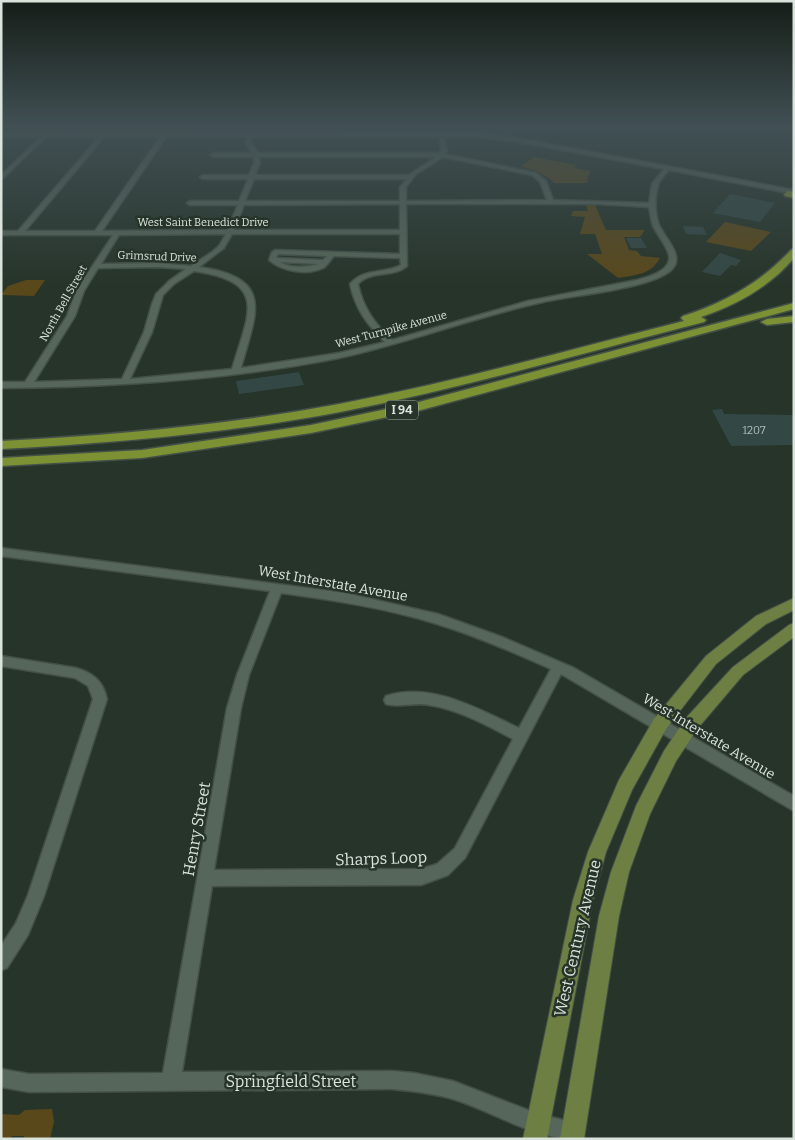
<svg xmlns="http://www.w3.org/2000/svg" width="795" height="1140" font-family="Bitter,serif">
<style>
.green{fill:#59481a}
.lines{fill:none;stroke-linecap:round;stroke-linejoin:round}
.stream{stroke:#00252b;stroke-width:1}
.building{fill:#334744}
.minor-casing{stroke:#445047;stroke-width:3}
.major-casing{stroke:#445047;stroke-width:2}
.highway-casing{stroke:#445047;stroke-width:3}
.minor{fill:#56665a;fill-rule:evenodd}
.major{fill:#6d7f43;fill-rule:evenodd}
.highway{fill:#7c9034;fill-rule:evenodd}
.labels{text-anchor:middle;stroke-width:5;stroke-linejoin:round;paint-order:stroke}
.far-street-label{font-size:11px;fill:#dae3dc;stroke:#263429}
.number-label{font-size:11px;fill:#b0bcb6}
.shield{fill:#263429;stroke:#a4aea6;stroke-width:1}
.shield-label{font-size:12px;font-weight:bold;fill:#dae3dc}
.street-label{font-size:14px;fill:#dae3dc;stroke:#263429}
.near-street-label{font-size:16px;fill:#dae3dc;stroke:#263429}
</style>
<rect width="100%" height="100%" fill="#263429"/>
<!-- green -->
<g class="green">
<polygon points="6,127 352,127 329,132 26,133"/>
<path d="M534 157 577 165 574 168 591 171 587 178 588 183H554C545 173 533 170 521 166Z"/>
<path d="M586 205H595L606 230H645L640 237H624L629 250 637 251 641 256 660 258C651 275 635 275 618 278L587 254H602L595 234H580L585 217 571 216 573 211H588Z"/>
<polygon points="725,222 771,232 751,251 706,242"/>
<polygon points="26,280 45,280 34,296 1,295 8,286"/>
<polygon points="52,1109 54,1122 50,1139 23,1139 24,1136 12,1136 10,1139 1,1139 1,1114 19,1115 25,1110"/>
</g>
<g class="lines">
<!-- stream -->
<g class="stream">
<polyline points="231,127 239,132"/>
<polyline points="65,130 76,127"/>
</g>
</g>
<!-- building -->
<g class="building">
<polygon points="730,194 775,203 760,222 713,213"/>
<polygon points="683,226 703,227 707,235 686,234"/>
<polygon points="626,238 641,238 647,248 631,248"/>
<polygon points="720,253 741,260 736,266 731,265 720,276 702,272"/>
<polygon points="299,372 304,385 239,394 236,381"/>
<polygon points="722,409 724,414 794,415 794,445 731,446 712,410"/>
</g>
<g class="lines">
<!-- minor casing -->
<g class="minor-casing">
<g id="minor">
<polygon points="788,127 793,127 794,131"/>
<path d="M441 132 482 133 518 138 794 190V194L669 170C665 175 659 180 658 186 654 198 655 214 659 225 665 238 687 258 670 271 648 289 574 295 543 302 474 317 408 343 339 358 228 380 114 387 1 388V382H25L67 316 76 291 113 235H1V231H18L99 137H46L1 180V175L41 137H1V133ZM104 137H160L95 231H25ZM166 137H247L245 142 252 153H213L210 155 213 157H254V163L249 175H203L200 177 203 179H248L239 201H190L187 203 190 205H238L227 230 102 231ZM252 137H439L441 150 440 153H258L251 142ZM444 137H482L518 142 664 169 652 184 649 203 553 200 546 181 536 173 445 154 447 150ZM259 157H436L409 175H255L260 163ZM443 157 532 175 540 182 547 200 406 201V187L416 174ZM254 179H407L400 187V201H245ZM400 204V230H234L244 205ZM406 204H598L649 207C650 213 651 220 653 226 657 234 663 241 667 250 677 269 651 276 637 280L528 301 392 340C375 324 363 308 358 284 370 270 393 278 407 266ZM226 234 219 246 212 252 191 266 157 263 101 264 119 235ZM232 234H400V254L275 250 272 252 269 260C281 271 307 276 323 268 327 266 331 259 334 256L400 258 401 265C384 274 363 268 350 284 355 308 367 325 385 342L339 353 241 368C256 313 276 278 199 267L224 248ZM278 254 327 256 323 260 276 258ZM280 262 319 264C308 267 290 269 280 262ZM157 267 186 269 169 281 156 294 152 304 144 332 122 379 34 382 75 316 84 291 98 268ZM194 271C270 282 248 314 232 369L130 379 152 332 163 295 174 284Z"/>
<path d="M1 548 345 593 438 614 502 637 574 668 794 796V811L561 674 465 858 448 875 421 885 212 886 182 1072 392 1071 414 1073 453 1081 538 1114 580 1124 583 1131 577 1139C532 1139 495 1112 453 1099 433 1093 412 1091 392 1089L29 1092 1 1087V1069L29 1074 163 1073 227 708 237 675 270 591 1 556ZM281 593C333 600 386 608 437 624 476 636 513 652 551 669L519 728C480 710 431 681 386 696L384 700 386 704C398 708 416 702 429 705 460 710 486 725 513 739L455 848 437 864 421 869 214 870 241 708 249 675Z"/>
<path d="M1 656 76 668C93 673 103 681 107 699L44 896 28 935 7 968 1 970V946L16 923 28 895 93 699 88 686 75 678 1 666Z"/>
</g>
</g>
<!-- major casing -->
<g class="major-casing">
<g id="major">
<polygon points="794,598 794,610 766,624 716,664 666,729 632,790 606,852 593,900 547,1139 523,1139 573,900 588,852 619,780 654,719 706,656 756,616"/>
<polygon points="794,623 794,637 743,675 698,728 676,761 650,814 629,872 619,916 584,1139 560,1139 599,916 611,872 636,806 664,751 686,718 733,667 789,625"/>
</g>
</g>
<!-- highway casing -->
<g class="highway-casing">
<g id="highway">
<polygon points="788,191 794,192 794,198 785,196 784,194"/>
<path d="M794 249V258C769 287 737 305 701 317L706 320 704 322C583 353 463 388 340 412 228 433 115 443 1 449V441C115 435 227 425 339 404 455 382 569 350 684 321L681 318 683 316C726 302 760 283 791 250Z"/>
<polygon points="794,303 794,309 421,410 311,433 142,458 1,466 1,458 142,450 311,425 415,403"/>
<polygon points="794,316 794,322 767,325 761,322 767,319"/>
</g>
</g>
<!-- minor -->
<use href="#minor" class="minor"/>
<!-- major -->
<use href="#major" class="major"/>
<!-- highway -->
<use href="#highway" class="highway"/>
</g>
<!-- sky -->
<linearGradient id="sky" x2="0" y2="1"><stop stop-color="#151d17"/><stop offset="0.44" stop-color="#415054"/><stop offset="1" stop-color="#415054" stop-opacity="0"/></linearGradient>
<rect width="795" height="286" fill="url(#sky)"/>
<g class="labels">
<!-- far-street labels -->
<g class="far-street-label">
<text x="203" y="226">West Saint Benedict Drive</text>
<text transform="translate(157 256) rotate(2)" y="4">Grimsrud Drive</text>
<text transform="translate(63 303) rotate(-61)" y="4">North Bell Street</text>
<text transform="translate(391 329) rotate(-15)" y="4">West Turnpike Avenue</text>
</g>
<!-- number labels -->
<g class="number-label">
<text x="754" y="434">1207</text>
</g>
<!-- shield labels -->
<rect class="shield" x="386" y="400.5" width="32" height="19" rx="4"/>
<g class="shield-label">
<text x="402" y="414">I 94</text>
</g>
<!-- street labels -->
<g class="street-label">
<text transform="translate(333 583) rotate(10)" y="5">West Interstate Avenue</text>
<text transform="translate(709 736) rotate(31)" y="5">West Interstate Avenue</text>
</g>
<!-- near-street labels -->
<g class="near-street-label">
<text transform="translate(196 829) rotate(-80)" y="6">Henry Street</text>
<text transform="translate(381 858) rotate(-2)" y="6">Sharps Loop</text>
<text transform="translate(577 938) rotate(-77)" y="6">West Century Avenue</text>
<text x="291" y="1087">Springfield Street</text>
</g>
</g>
<!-- border -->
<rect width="795" height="1140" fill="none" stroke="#dae3dc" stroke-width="5"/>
</svg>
